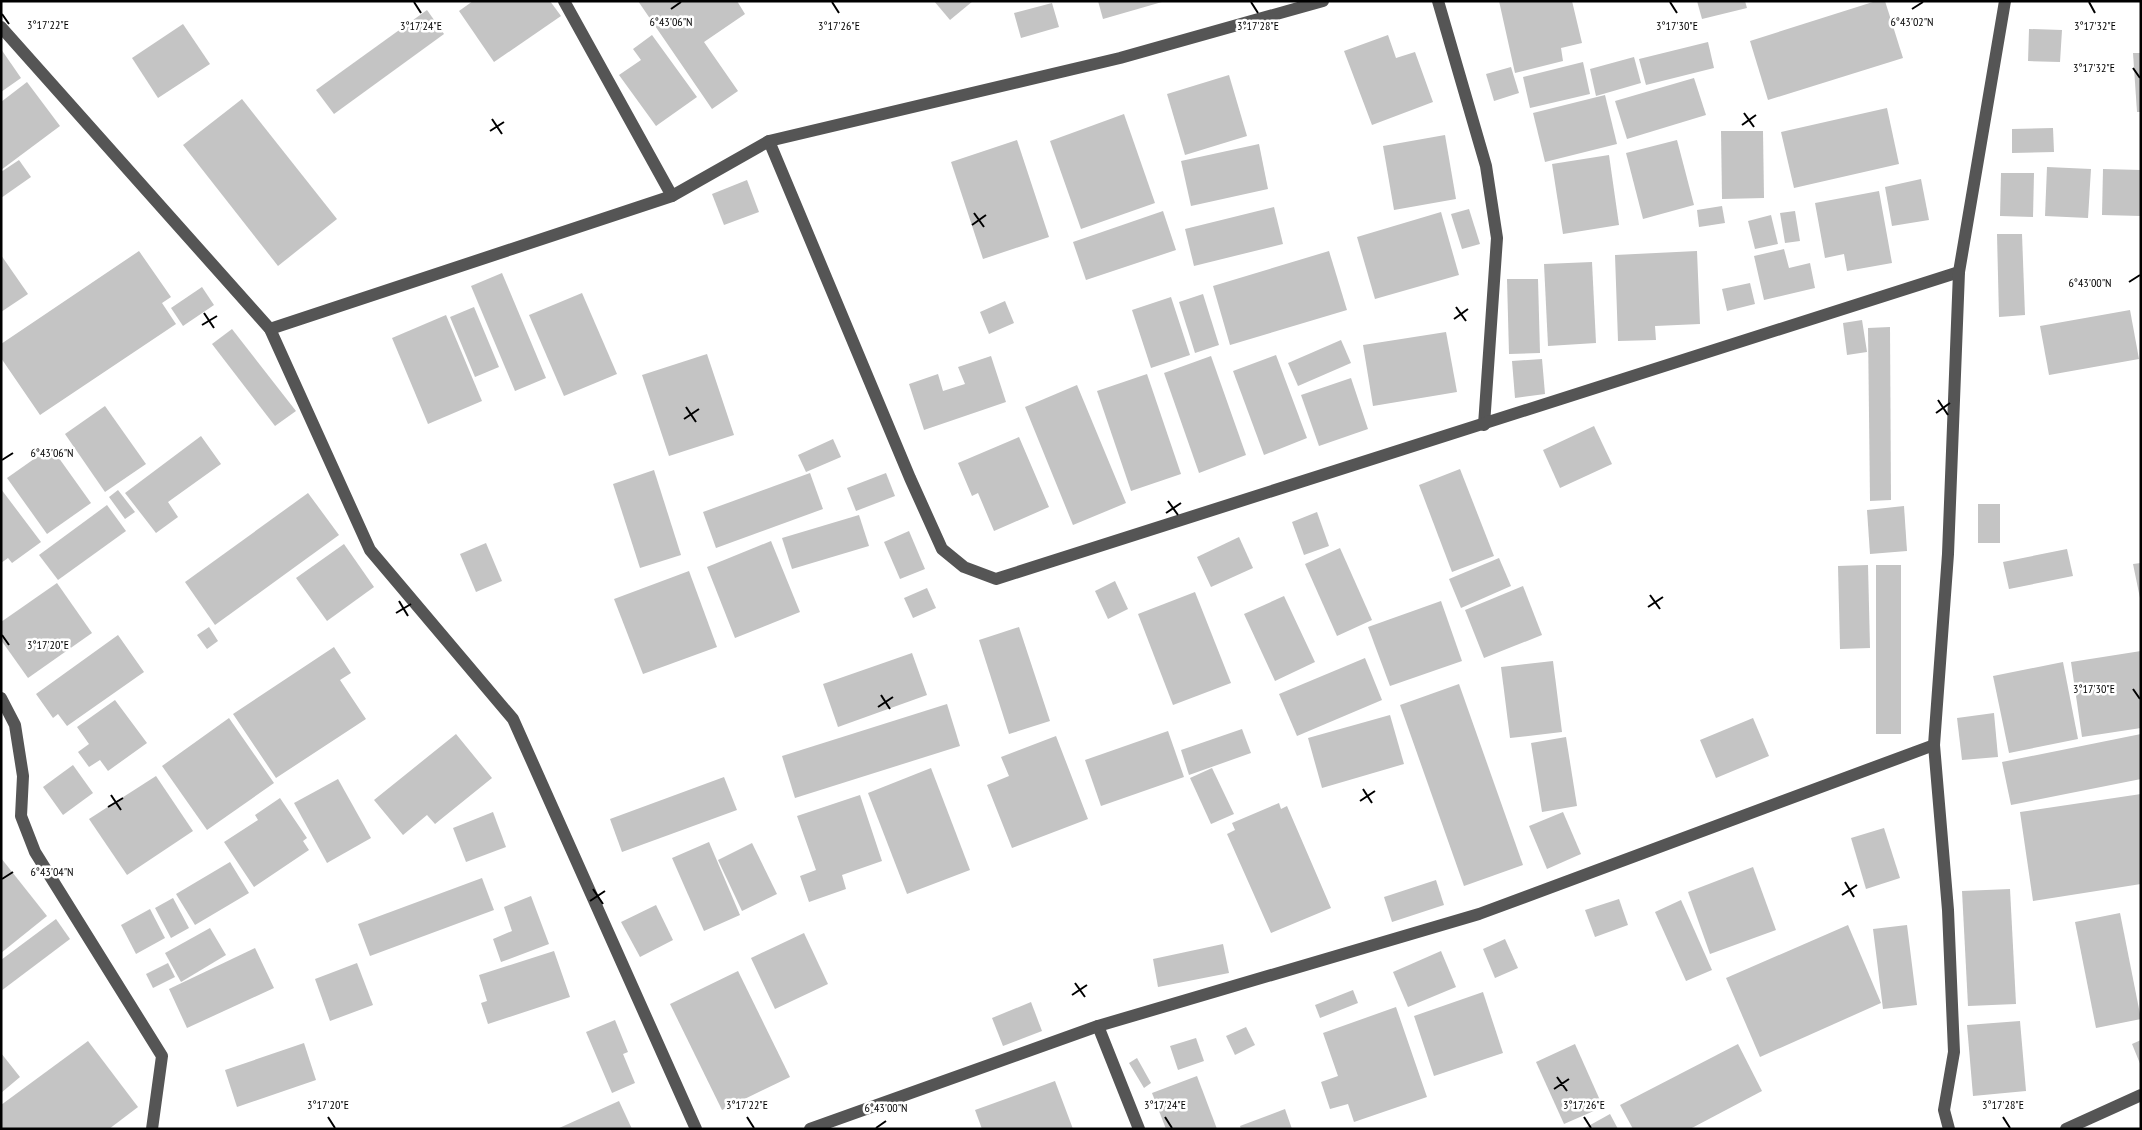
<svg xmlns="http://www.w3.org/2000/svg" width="2142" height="1130" font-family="'PT Sans Narrow',sans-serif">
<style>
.building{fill:#c4c4c4}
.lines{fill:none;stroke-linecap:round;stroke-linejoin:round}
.minor{stroke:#555;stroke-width:12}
.ticks{fill:none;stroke:#000;stroke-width:2}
.ticks-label{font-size:12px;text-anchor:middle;fill:#000;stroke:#fff;stroke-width:5;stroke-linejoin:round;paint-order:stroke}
</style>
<rect width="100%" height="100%" fill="#fff"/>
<!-- building -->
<g class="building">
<polygon points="473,1 550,1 561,16 494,62 459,11"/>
<polygon points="638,1 737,1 745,14 704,42 738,91 712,109"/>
<polygon points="934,1 973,1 950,20"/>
<polygon points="1098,1 1162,1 1162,2 1103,19"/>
<polygon points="1499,1 1572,1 1582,43 1561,48 1563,61 1515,73"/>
<polygon points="1697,1 1745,1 1747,8 1702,19"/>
<polygon points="1876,1 1885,1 1903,58 1768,100 1750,41"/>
<polygon points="1052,3 1059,27 1021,38 1014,13"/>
<polygon points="427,10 444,34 334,114 316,90"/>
<polygon points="183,24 210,64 158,98 132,58"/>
<polygon points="2029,29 2062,30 2060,62 2028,61"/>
<polygon points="652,35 697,97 656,126 619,75 641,60 633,49"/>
<polygon points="1388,35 1396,58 1415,52 1433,102 1372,125 1344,51"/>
<polygon points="1708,42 1714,68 1646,85 1639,59"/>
<polygon points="1,49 21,78 1,92"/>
<polygon points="2133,53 2141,53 2141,112 2137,112"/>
<polygon points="1634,57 1641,83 1596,96 1590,69"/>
<polygon points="1583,62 1590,94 1530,108 1523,77"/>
<polygon points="1511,67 1519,93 1494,101 1486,74"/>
<polygon points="1229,75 1247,136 1185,155 1167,94"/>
<polygon points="1694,78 1706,115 1627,139 1615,101"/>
<polygon points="27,82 60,126 1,170 1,102"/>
<polygon points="1605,95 1617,144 1545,162 1533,113"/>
<polygon points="242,99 337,219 278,266 183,145"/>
<polygon points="1887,108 1899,164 1794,188 1781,132"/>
<polygon points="1124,114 1155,203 1081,229 1050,141"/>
<polygon points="2053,128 2054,152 2012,153 2012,129"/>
<polygon points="1721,131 1763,131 1764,198 1722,199"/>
<polygon points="1445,135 1456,199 1394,210 1383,146"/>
<polygon points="1017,140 1049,237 983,259 951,162"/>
<polygon points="1677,140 1694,205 1643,219 1626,153"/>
<polygon points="1259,144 1268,189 1191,206 1181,161"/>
<polygon points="1609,155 1619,225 1563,234 1552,164"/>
<polygon points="19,160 31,177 1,198 1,172"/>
<polygon points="2047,167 2091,169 2088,218 2045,216"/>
<polygon points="2103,169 2141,170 2141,216 2102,215"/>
<polygon points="2001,173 2034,173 2033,217 2000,216"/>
<polygon points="1921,179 1929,220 1892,226 1885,187"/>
<polygon points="747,180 759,212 724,225 712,194"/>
<polygon points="1879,191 1892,263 1847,271 1844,254 1825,258 1815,203"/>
<polygon points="1722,206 1725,223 1699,227 1697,210"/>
<polygon points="1274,207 1283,244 1194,266 1185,229"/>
<polygon points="1469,209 1480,244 1462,249 1451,214"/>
<polygon points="1163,211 1176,250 1086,280 1073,242"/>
<polygon points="1795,211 1800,241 1785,243 1780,213"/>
<polygon points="1441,212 1459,275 1375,299 1357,237"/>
<polygon points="1771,215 1778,244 1755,249 1748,221"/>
<polygon points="1997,234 2022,234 2025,315 1999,317"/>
<polygon points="1784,249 1789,268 1810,263 1815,288 1764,300 1754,256"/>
<polygon points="139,251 171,297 162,303 176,324 40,415 1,358 1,344"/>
<polygon points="1329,251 1347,310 1230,345 1213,286"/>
<polygon points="1697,251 1700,324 1655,326 1656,340 1618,341 1615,255"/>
<polygon points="1,255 28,294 1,312"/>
<polygon points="1592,262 1596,343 1548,346 1544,264"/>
<polygon points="502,273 546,378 515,391 471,286"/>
<polygon points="1507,279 1538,279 1540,353 1509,354"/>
<polygon points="1750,283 1755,304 1727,311 1722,289"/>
<polygon points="202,287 214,305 183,326 171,308"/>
<polygon points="582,293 617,374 564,396 529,315"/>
<polygon points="1203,294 1219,345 1195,353 1179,302"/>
<polygon points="1171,297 1190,355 1151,368 1132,310"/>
<polygon points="1005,301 1014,323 989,334 980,312"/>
<polygon points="474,307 499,367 475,377 450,317"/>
<polygon points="2130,310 2139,359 2049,375 2040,326"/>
<polygon points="446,315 482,401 428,424 392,338"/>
<polygon points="1862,320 1867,352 1847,355 1843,323"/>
<polygon points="1890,327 1891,500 1870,501 1868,328"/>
<polygon points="232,329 296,411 275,426 212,344"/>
<polygon points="1446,332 1457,392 1373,406 1363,345"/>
<polygon points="1341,340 1351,363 1298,386 1288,363"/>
<polygon points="707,354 734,435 669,456 642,375"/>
<polygon points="1276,355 1307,438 1264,455 1233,371"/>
<polygon points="991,356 1006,402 924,430 909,384 938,374 943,391 965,384 958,367"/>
<polygon points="1211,356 1246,455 1199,473 1164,373"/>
<polygon points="1542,359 1545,394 1515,398 1512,361"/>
<polygon points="1147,374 1181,474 1131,491 1097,391"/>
<polygon points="1351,378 1368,429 1319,446 1301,395"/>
<polygon points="1077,385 1126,503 1073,525 1025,407"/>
<polygon points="105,406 146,464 105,492 65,434"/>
<polygon points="1594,426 1612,464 1560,488 1543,450"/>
<polygon points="201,436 221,464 168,502 178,517 156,533 125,493"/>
<polygon points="1019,437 1049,507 994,531 978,493 972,496 958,463"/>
<polygon points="833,439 841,457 806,472 798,455"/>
<polygon points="51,447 91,503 47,534 7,478"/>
<polygon points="1460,469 1494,556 1452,572 1419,485"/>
<polygon points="654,470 681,555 640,568 613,484"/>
<polygon points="810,473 823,509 716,548 703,512"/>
<polygon points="886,473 895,496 856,511 847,488"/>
<polygon points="1,489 41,542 12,563 8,558 1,563"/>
<polygon points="118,490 135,512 125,519 109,497"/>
<polygon points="308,493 339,535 215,625 185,582"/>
<rect x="1978" y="504" width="22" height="39"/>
<polygon points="107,505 126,531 58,580 39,555"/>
<polygon points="1904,506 1907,551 1870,554 1867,510"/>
<polygon points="1317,512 1329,546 1304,555 1292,522"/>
<polygon points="859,515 869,546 792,569 782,538"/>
<polygon points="909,531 925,569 900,579 884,542"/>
<polygon points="1239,537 1253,568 1211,587 1197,557"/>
<polygon points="771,541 800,612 735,638 707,567"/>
<polygon points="486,543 502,581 476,592 460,554"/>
<polygon points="344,544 374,587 327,621 296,578"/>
<polygon points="1340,548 1372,620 1337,636 1305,564"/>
<polygon points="2067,549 2073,576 2009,589 2003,562"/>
<polygon points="1499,558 1511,586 1461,608 1449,579"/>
<polygon points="2141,563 2141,598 2140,598 2133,564"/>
<polygon points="1868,565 1870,648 1840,649 1838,566"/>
<rect x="1876" y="565" width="25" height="169"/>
<polygon points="689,571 717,647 643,674 614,599"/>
<polygon points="1115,581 1128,609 1108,619 1095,591"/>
<polygon points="57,583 92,633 28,678 1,640 1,622"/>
<polygon points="1523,586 1542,635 1484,658 1465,610"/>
<polygon points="927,588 936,608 913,618 904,598"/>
<polygon points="1195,592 1231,683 1173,705 1138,614"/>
<polygon points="1284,596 1315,662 1275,681 1244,614"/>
<polygon points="1441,601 1462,661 1390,686 1368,627"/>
<polygon points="209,627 218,641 207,649 197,635"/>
<polygon points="1019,627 1050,721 1009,734 979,640"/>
<polygon points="118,635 144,672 67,726 58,714 53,718 36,694"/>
<polygon points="334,647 351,673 340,680 366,719 276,778 233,714"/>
<polygon points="2141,651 2141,728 2082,737 2071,662"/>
<polygon points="912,653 927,695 838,727 823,684"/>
<polygon points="1365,658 1382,700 1297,736 1279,694"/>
<polygon points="1553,661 1562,732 1510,738 1501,667"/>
<polygon points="2063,662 2078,739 2009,753 1993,676"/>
<polygon points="1459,684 1523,865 1464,886 1400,705"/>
<polygon points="115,700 147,743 108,771 100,760 89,767 78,752 89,744 77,727"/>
<polygon points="947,704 960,746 795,798 782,756"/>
<polygon points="1994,713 1998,757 1962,760 1957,718"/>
<polygon points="1390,715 1404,764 1322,788 1308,738"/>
<polygon points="229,718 274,783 207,830 162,766"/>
<polygon points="1753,718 1769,756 1716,778 1700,740"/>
<polygon points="1242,729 1251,753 1189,775 1181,750"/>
<polygon points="1168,731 1184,777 1101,806 1085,760"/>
<polygon points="456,734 492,778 435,824 427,815 403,835 374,800"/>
<polygon points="2141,734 2141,779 2011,805 2002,762"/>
<polygon points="1056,736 1088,819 1012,848 987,785 1009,776 1001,757"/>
<polygon points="1566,737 1577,806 1542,812 1531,743"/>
<polygon points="73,765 93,793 63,815 43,787"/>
<polygon points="931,768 970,870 907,894 868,793"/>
<polygon points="1212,768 1234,814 1211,824 1190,778"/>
<polygon points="156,776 193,831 127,875 89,819"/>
<polygon points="724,777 737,810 622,852 610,819"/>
<polygon points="338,779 371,838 327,863 294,803"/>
<polygon points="2141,794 2141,884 2033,901 2020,812"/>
<polygon points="860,795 882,861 842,875 846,889 809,902 800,876 816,870 797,816"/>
<polygon points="280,798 307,838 303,841 309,850 254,887 224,842 258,820 255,815"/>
<polygon points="1279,803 1281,809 1287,806 1331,908 1271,933 1227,834 1235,830 1232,823"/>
<polygon points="493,812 506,847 466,862 453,828"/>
<polygon points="1563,812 1581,854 1547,869 1529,826"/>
<polygon points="1884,828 1900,878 1866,889 1851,838"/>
<polygon points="709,842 740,915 704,931 672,858"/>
<polygon points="752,843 777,894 742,911 718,860"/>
<polygon points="1,858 47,916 1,953"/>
<polygon points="230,862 249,893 195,925 176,894"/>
<polygon points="1753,867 1776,930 1710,954 1688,892"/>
<polygon points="482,878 494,910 370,956 358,924"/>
<polygon points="1436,880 1444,905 1392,922 1384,897"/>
<polygon points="2010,889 2016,1004 1968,1006 1962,891"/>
<polygon points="531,896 549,944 501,962 493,939 512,931 504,907"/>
<polygon points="173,898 189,928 171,938 155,908"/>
<polygon points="1619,899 1628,925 1595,937 1585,910"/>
<polygon points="1681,900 1712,970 1686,981 1655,912"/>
<polygon points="656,905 673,940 640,957 621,922"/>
<polygon points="150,909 165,938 136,954 121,925"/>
<polygon points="2120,913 2141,1019 2096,1028 2075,922"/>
<polygon points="56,919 70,939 1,991 1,960"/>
<polygon points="1848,925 1881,1003 1760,1057 1726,978"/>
<polygon points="1907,925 1917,1005 1883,1009 1873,929"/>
<polygon points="210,928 226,955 181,982 165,953"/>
<polygon points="804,933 828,984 775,1009 751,958"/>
<polygon points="1505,939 1518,968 1495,978 1483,949"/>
<polygon points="1223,944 1229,973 1158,987 1153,959"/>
<polygon points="255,948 274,988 187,1028 169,989"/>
<polygon points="554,951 570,997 488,1024 481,1003 487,1001 479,975"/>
<polygon points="1441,951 1456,987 1408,1007 1393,972"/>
<polygon points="168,963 175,977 153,988 146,974"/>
<polygon points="357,963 373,1005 330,1021 315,979"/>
<polygon points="738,971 790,1077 722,1110 670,1004"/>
<polygon points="1353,990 1358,1003 1320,1018 1315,1005"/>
<polygon points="1483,992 1503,1053 1434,1076 1414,1016"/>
<polygon points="1031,1002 1042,1031 1003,1046 992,1018"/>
<polygon points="1396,1007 1427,1097 1354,1122 1348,1104 1330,1109 1321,1082 1338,1076 1323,1033"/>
<polygon points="615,1020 628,1052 623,1054 635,1083 612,1093 586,1032"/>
<polygon points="2020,1021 2026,1091 1973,1096 1967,1025"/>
<polygon points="1246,1027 1255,1045 1235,1055 1226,1036"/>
<polygon points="1196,1038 1204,1061 1178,1070 1170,1046"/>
<polygon points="2141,1040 2141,1066 2132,1044"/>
<polygon points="88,1041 138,1107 109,1129 1,1129 1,1105"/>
<polygon points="304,1043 316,1080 237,1107 225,1070"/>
<polygon points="1575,1044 1603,1107 1564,1124 1536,1062"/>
<polygon points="1738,1044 1762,1091 1690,1129 1633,1129 1620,1105"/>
<polygon points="1,1053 20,1077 1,1093"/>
<polygon points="1137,1058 1151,1083 1144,1088 1129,1063"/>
<polygon points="1197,1076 1217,1129 1166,1129 1152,1093"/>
<polygon points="1055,1081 1073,1129 982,1129 975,1110"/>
<polygon points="619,1101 632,1129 557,1129"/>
<polygon points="1285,1109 1292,1129 1241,1129 1240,1126"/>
<polygon points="1610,1114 1618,1129 1583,1129"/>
</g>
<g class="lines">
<!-- minor -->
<g class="minor">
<polyline points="564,1 672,196"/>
<polyline points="1438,1 1486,166 1497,238 1484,425"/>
<polyline points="1,27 270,329 370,550 513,719 696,1129"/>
<polyline points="769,141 910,478 942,549 964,567 996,579 1959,272"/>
<polyline points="270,329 672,196 769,141 1120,58 1323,1"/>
<polyline points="1,698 15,725 23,776 21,816 35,852 162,1056 152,1129"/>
<polyline points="1098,1026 1139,1129"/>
<polyline points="810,1129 1098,1026 1479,914 1934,745"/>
<polyline points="1949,1129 1944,1110 1954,1052 1948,910 1934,745 1948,554 1959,272 2005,1"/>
<polyline points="2066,1129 2141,1095"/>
</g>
</g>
<!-- ticks -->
<path class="ticks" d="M414 2 421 13M832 2 839 13M1251 2 1258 13M1670 2 1677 13M2089 2 2095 13M671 9 681 2M1912 9 1923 2M2 14 9 24M2133 68 2140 78M1744 113 1754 127M492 119 502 134M1742 125 1756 115M490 131 504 122M974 213 984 227M972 225 986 215M2129 282 2140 275M1456 307 1466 321M204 313 214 328M1454 319 1468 309M202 325 217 316M1938 400 1948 415M686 407 696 422M1936 413 1950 403M684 419 699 409M2 460 13 453M1168 501 1178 515M1166 513 1181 503M1650 595 1660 609M399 601 408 616M1648 607 1663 597M396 613 411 604M2 635 9 645M2133 689 2140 699M881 695 890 709M878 707 893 697M1363 789 1372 803M111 795 121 810M1360 801 1375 791M108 807 123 798M2 879 13 872M1845 882 1854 897M593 889 603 904M1842 895 1857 885M590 901 605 891M1075 983 1085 997M1072 995 1087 985M1557 1077 1567 1091M1554 1089 1569 1079M328 1117 335 1128M747 1117 754 1128M1165 1117 1172 1128M1584 1117 1591 1128M2003 1117 2010 1128M876 1128 886 1121"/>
<g class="ticks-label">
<text x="671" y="26">6°43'06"N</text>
<text x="1912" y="26">6°43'02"N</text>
<text x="48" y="29">3°17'22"E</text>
<text x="2095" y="30">3°17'32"E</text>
<text x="421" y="30">3°17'24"E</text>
<text x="839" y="30">3°17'26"E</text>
<text x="1258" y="30">3°17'28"E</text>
<text x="1677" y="30">3°17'30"E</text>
<text x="2094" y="72">3°17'32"E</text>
<text x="2090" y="287">6°43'00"N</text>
<text x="52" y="457">6°43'06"N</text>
<text x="48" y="649">3°17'20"E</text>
<text x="2094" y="693">3°17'30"E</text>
<text x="52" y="876">6°43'04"N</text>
<text x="328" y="1109">3°17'20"E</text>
<text x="747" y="1109">3°17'22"E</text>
<text x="1165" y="1109">3°17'24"E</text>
<text x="1584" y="1109">3°17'26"E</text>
<text x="2003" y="1109">3°17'28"E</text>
<text x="886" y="1112">6°43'00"N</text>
</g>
<!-- border -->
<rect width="2142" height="1130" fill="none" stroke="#000000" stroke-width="5"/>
</svg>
